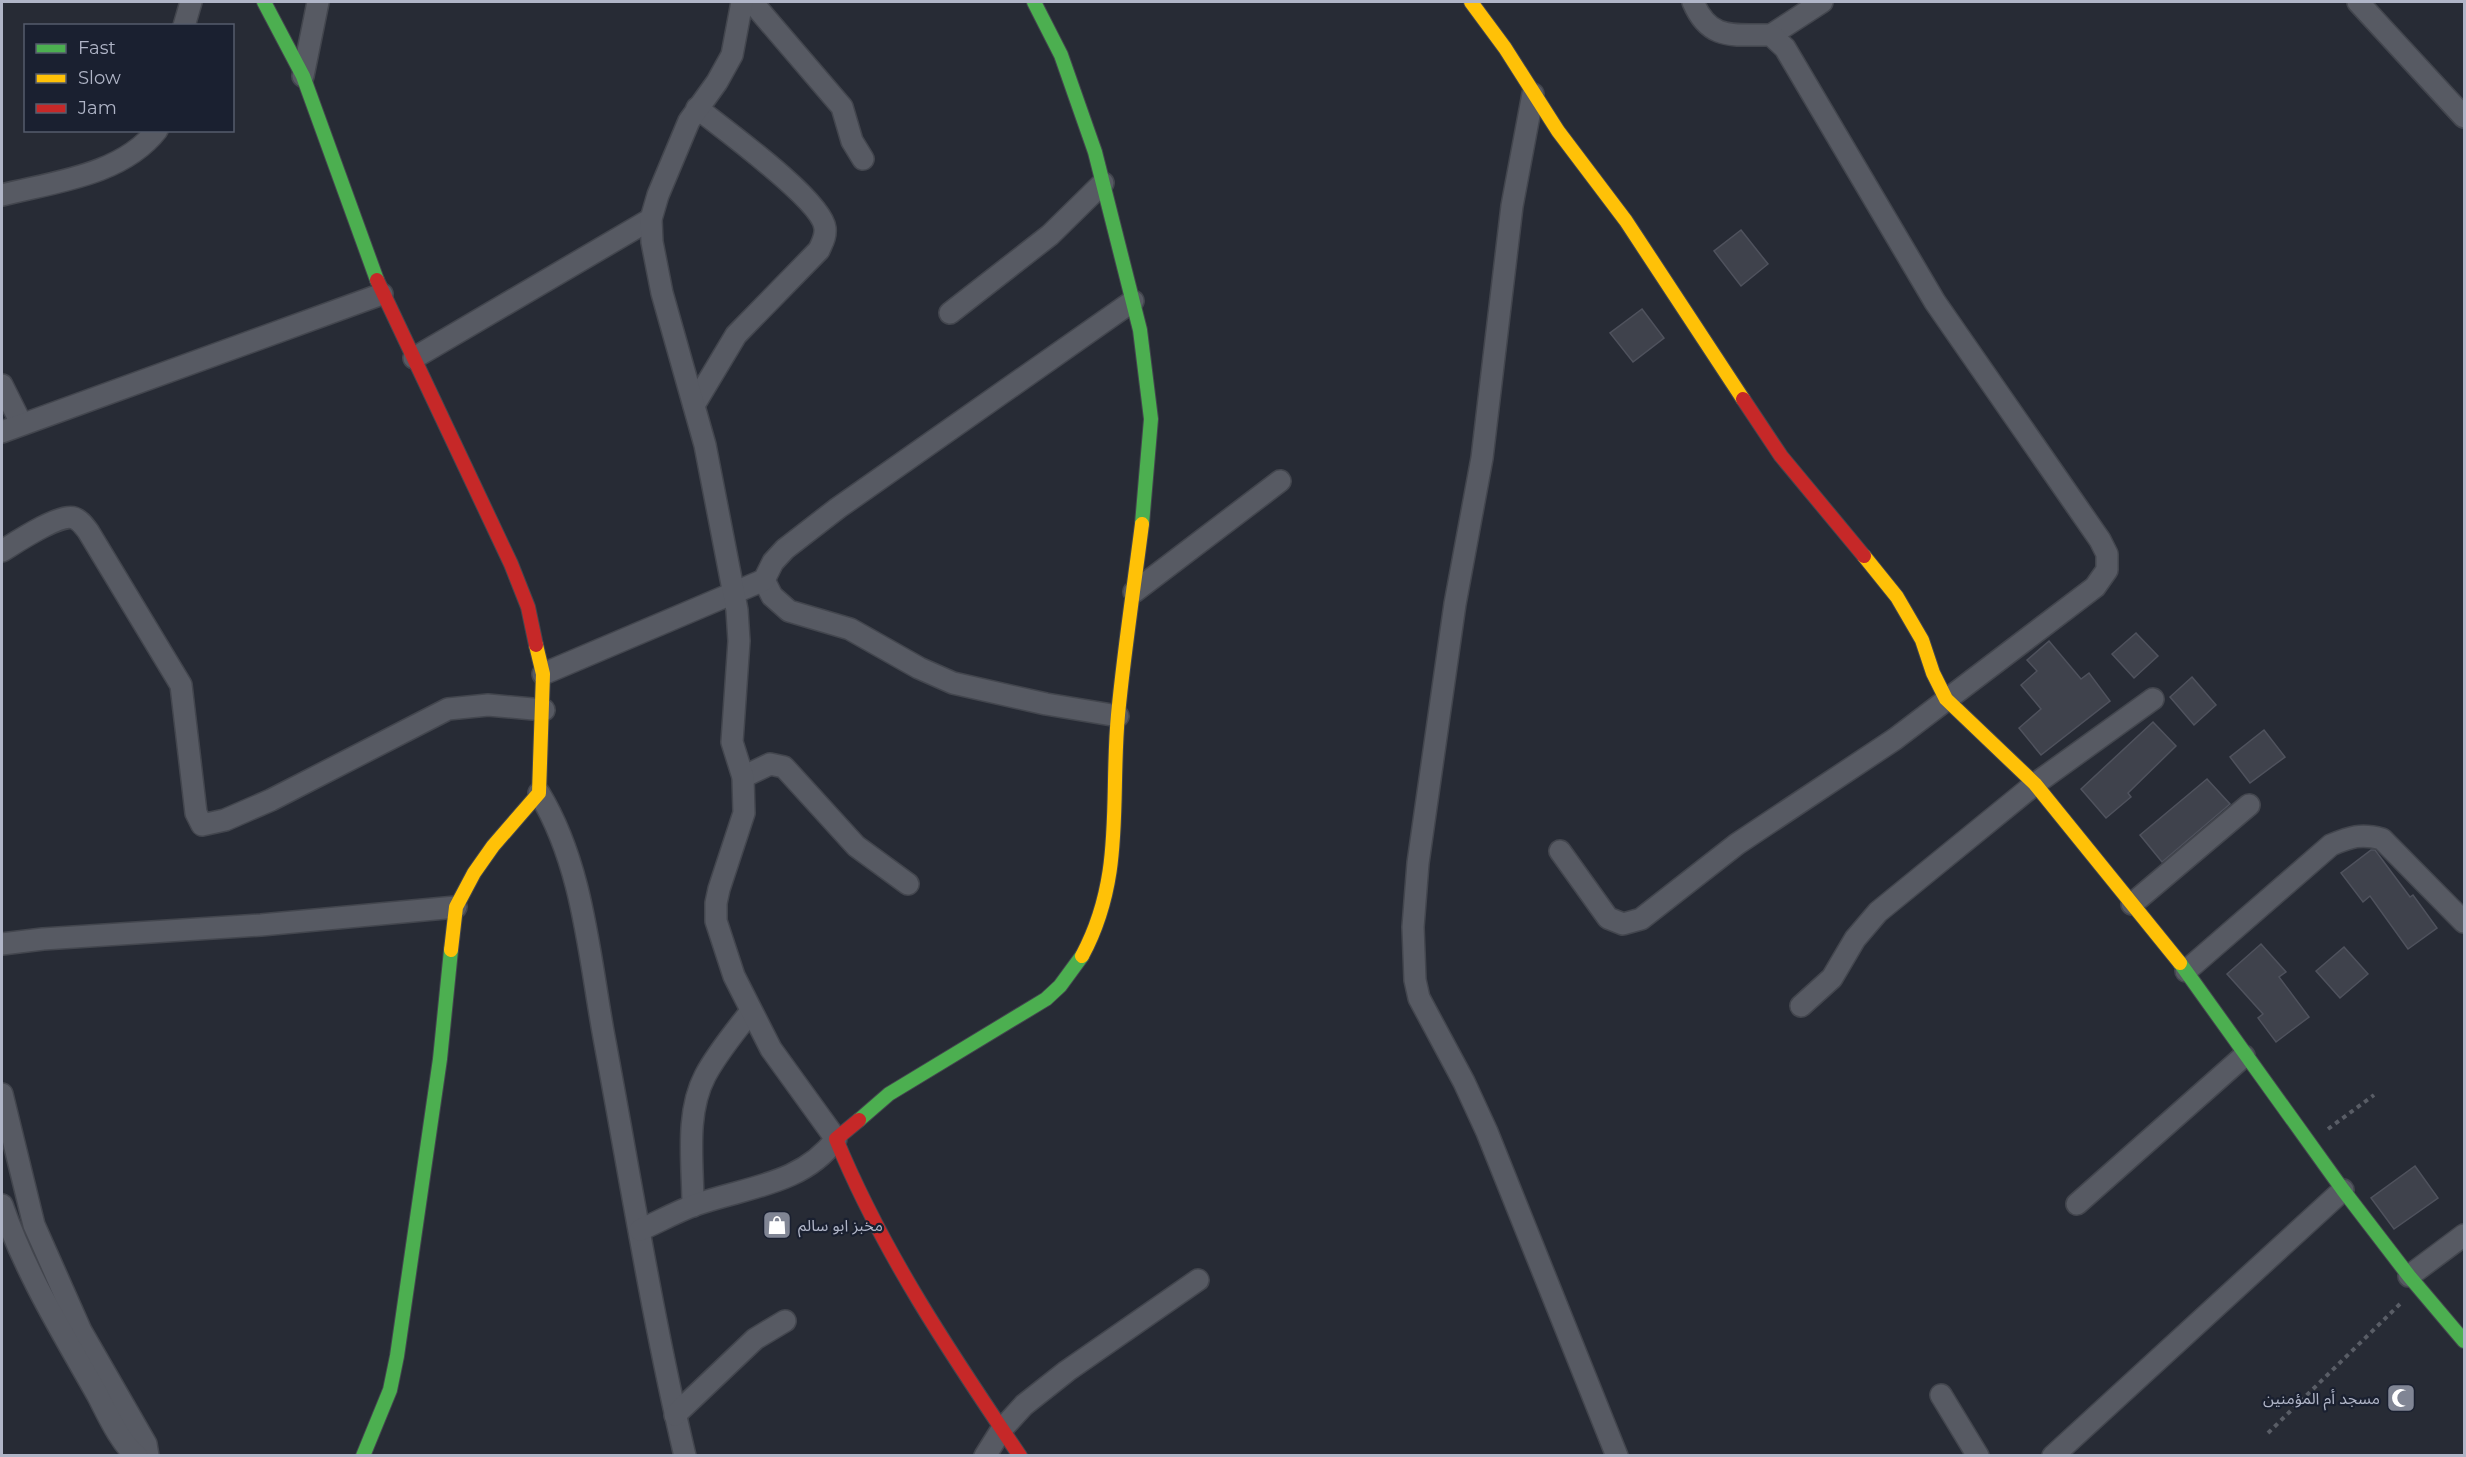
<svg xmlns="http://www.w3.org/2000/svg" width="2466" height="1457" font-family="Montserrat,'Noto Sans Arabic',sans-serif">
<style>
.building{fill:#3f424c;stroke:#4f525d;stroke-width:1.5}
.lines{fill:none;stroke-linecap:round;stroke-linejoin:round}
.street-casing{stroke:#43464e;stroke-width:24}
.fast-casing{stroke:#43464e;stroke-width:16}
.slow-casing{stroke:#43464e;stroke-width:16}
.jam-casing{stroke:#43464e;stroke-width:16}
.path{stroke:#595d66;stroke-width:4;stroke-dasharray:4.5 4.5;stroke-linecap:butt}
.street{stroke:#575a63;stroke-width:21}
.fast{stroke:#4caf50;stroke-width:14}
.slow{stroke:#ffc107;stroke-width:14}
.jam{stroke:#c62828;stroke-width:14}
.labels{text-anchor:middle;stroke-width:4.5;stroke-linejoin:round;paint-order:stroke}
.poi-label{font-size:16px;fill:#b0b5c7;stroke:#1a2030;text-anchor:start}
</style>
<rect width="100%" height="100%" fill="#272b35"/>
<!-- building -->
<g class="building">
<polygon points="1741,230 1768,264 1741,286 1714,251"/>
<polygon points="1642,309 1664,338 1633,362 1610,333"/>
<polygon points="2136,633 2158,656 2134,678 2112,654"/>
<polygon points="2049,641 2081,679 2089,673 2110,701 2041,755 2019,728 2041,709 2021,685 2037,671 2027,660"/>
<polygon points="2192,677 2216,705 2194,725 2170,697"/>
<polygon points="2153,722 2176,746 2128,793 2131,797 2106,818 2081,789"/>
<polygon points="2264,730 2285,757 2250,783 2230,757"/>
<polygon points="2207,779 2230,804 2162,862 2140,835"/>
<polygon points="2371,850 2375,850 2410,897 2413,895 2437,928 2408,949 2370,896 2363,902 2341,873"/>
<polygon points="2261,944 2286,972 2279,977 2309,1017 2276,1042 2258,1018 2263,1014 2227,974"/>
<polygon points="2344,947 2368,974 2340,998 2316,971"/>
<polygon points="2415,1166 2438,1198 2394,1229 2371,1198"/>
</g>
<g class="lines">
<!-- street casing -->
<g class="street-casing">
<g id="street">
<polyline points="752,2 842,107 852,141 863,159"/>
<polyline points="2358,2 2464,117"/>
<polyline points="184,26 191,2"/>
<polyline points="1771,35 1822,2"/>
<polyline points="303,76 318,2"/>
<polyline points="1533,94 1512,206 1482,458 1455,604 1418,863 1413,927 1415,980 1419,998 1464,1082 1487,1132 1617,1456"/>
<path d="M2 195C54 182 122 175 157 130"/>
<polyline points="950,313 1050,235 1103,183"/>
<polyline points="414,358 651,219"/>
<polyline points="2,385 21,423"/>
<path d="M694 405 736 335 819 250C822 243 826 237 825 228 822 200 722 128 697 108"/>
<polyline points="2,432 382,294"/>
<path d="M2 551C15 543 60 513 74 518 80 520 84 526 88 531L181 685 196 813 202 825 225 820 271 800 448 709 488 705 544 710"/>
<polyline points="764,580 772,596 789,611 850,629 919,668 953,683 1046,704 1118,716"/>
<polyline points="1134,592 1280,481"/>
<polyline points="543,674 764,580 773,562 785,549 838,508 1133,301"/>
<polyline points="743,777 770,764 784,767 856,846 908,884"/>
<path d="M539 793C583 865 589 955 604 1037 630 1176 652 1317 685 1456"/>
<path d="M1560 851 1608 918 1623 924 1641 919 1737 844 1895 739 2095 587 2107 570V554L2100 540 1935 302 1785 48 1771 35C1734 34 1710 42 1693 2"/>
<polyline points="2132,904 2249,805"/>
<polyline points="2,944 43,939 261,925 456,907"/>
<path d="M2186 971 2331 845C2350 837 2361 833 2382 839L2464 922"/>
<polyline points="1801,1006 1832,978 1855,939 1878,912 2035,784 2153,699"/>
<polyline points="2,1094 34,1225 81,1331 146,1444 148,1456"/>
<polyline points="2077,1204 2244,1056"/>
<path d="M2 1205C25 1272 62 1332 97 1394 106 1411 121 1445 137 1456"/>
<path d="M693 1206C693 1164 685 1114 705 1076 717 1053 735 1032 751 1011"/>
<path d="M640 1230C658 1222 676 1212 695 1205 745 1187 802 1185 836 1139L771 1049 734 976 716 921V903L719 889 744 813 743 777 732 742 739 641 737 610 705 445 662 293 652 242 651 219 658 195 689 121 717 82 732 55 742 2"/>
<polyline points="2409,1276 2464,1235"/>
<polyline points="1941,1395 1978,1456"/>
<polyline points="675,1415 755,1339 785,1321"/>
<polyline points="985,1456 1002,1429 1024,1405 1067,1371 1198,1280"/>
<polyline points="2053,1456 2343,1190"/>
</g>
</g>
<!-- fast casing -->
<g class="fast-casing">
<g id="fast">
<polyline points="264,2 303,76 377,280"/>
<polyline points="1034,2 1061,55 1095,152 1140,330 1151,419 1142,524"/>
<polyline points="2180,963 2343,1190 2409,1276 2464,1341"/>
<polyline points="859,1120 889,1094 1046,999 1060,986 1082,956"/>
<polyline points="363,1456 390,1390 397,1356 440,1059 451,950"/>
</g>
</g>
<!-- slow casing -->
<g class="slow-casing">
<g id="slow">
<polyline points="1471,2 1505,48 1558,131 1626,221 1743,399"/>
<polyline points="1864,556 1897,597 1922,640 1933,673 1946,699 2035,784 2180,963"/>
<polyline points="451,950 456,907 474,873 493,846 539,793 543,674 536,645"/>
<path d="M1082 956C1125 876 1110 801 1118 715 1124 651 1134 587 1142 524"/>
</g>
</g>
<!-- jam casing -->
<g class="jam-casing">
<g id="jam">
<polyline points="377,280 511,564 528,607 536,645"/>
<polyline points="1743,399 1781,456 1864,556"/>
<path d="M859 1120 836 1139C883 1253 951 1354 1020 1456"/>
</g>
</g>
<!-- path -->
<g class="path">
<polyline points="2328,1129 2374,1095"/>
<polyline points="2268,1433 2401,1303"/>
</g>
<!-- street -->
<use href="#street" class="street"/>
<!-- fast -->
<use href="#fast" class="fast"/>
<!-- slow -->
<use href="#slow" class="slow"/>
<!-- jam -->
<use href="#jam" class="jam"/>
</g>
<!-- icons -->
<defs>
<g id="shop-square" transform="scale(1.5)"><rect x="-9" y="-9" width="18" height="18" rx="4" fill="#808594" stroke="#1a2030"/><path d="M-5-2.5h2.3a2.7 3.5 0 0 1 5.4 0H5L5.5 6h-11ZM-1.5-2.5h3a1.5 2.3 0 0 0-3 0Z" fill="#fff"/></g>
<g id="mosque-square" transform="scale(1.5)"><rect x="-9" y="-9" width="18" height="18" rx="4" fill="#808594" stroke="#1a2030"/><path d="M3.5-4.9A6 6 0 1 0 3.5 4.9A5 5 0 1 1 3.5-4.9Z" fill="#fff"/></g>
</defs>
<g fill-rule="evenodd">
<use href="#shop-square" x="777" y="1225"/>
<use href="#mosque-square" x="2401" y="1398"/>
</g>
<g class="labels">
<!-- poi labels -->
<g class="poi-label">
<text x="798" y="1231">مخبز ابو سالم</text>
<text x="2380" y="1404" text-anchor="end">مسجد أم المؤمنين</text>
</g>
</g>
<!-- border -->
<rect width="2466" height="1457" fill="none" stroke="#b0b5c7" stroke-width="6"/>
<!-- legend -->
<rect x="24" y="24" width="210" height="108" fill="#1a2030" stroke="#565c6c" stroke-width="1.5"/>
<rect x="36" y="44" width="30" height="9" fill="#4caf50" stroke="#565c6c" stroke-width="1.5"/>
<text x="78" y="54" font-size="18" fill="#b0b5c7">Fast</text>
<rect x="36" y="74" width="30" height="9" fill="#ffc107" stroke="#565c6c" stroke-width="1.5"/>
<text x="78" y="84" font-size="18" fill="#b0b5c7">Slow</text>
<rect x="36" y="104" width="30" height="9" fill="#c62828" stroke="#565c6c" stroke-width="1.5"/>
<text x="78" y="114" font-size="18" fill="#b0b5c7">Jam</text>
</svg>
